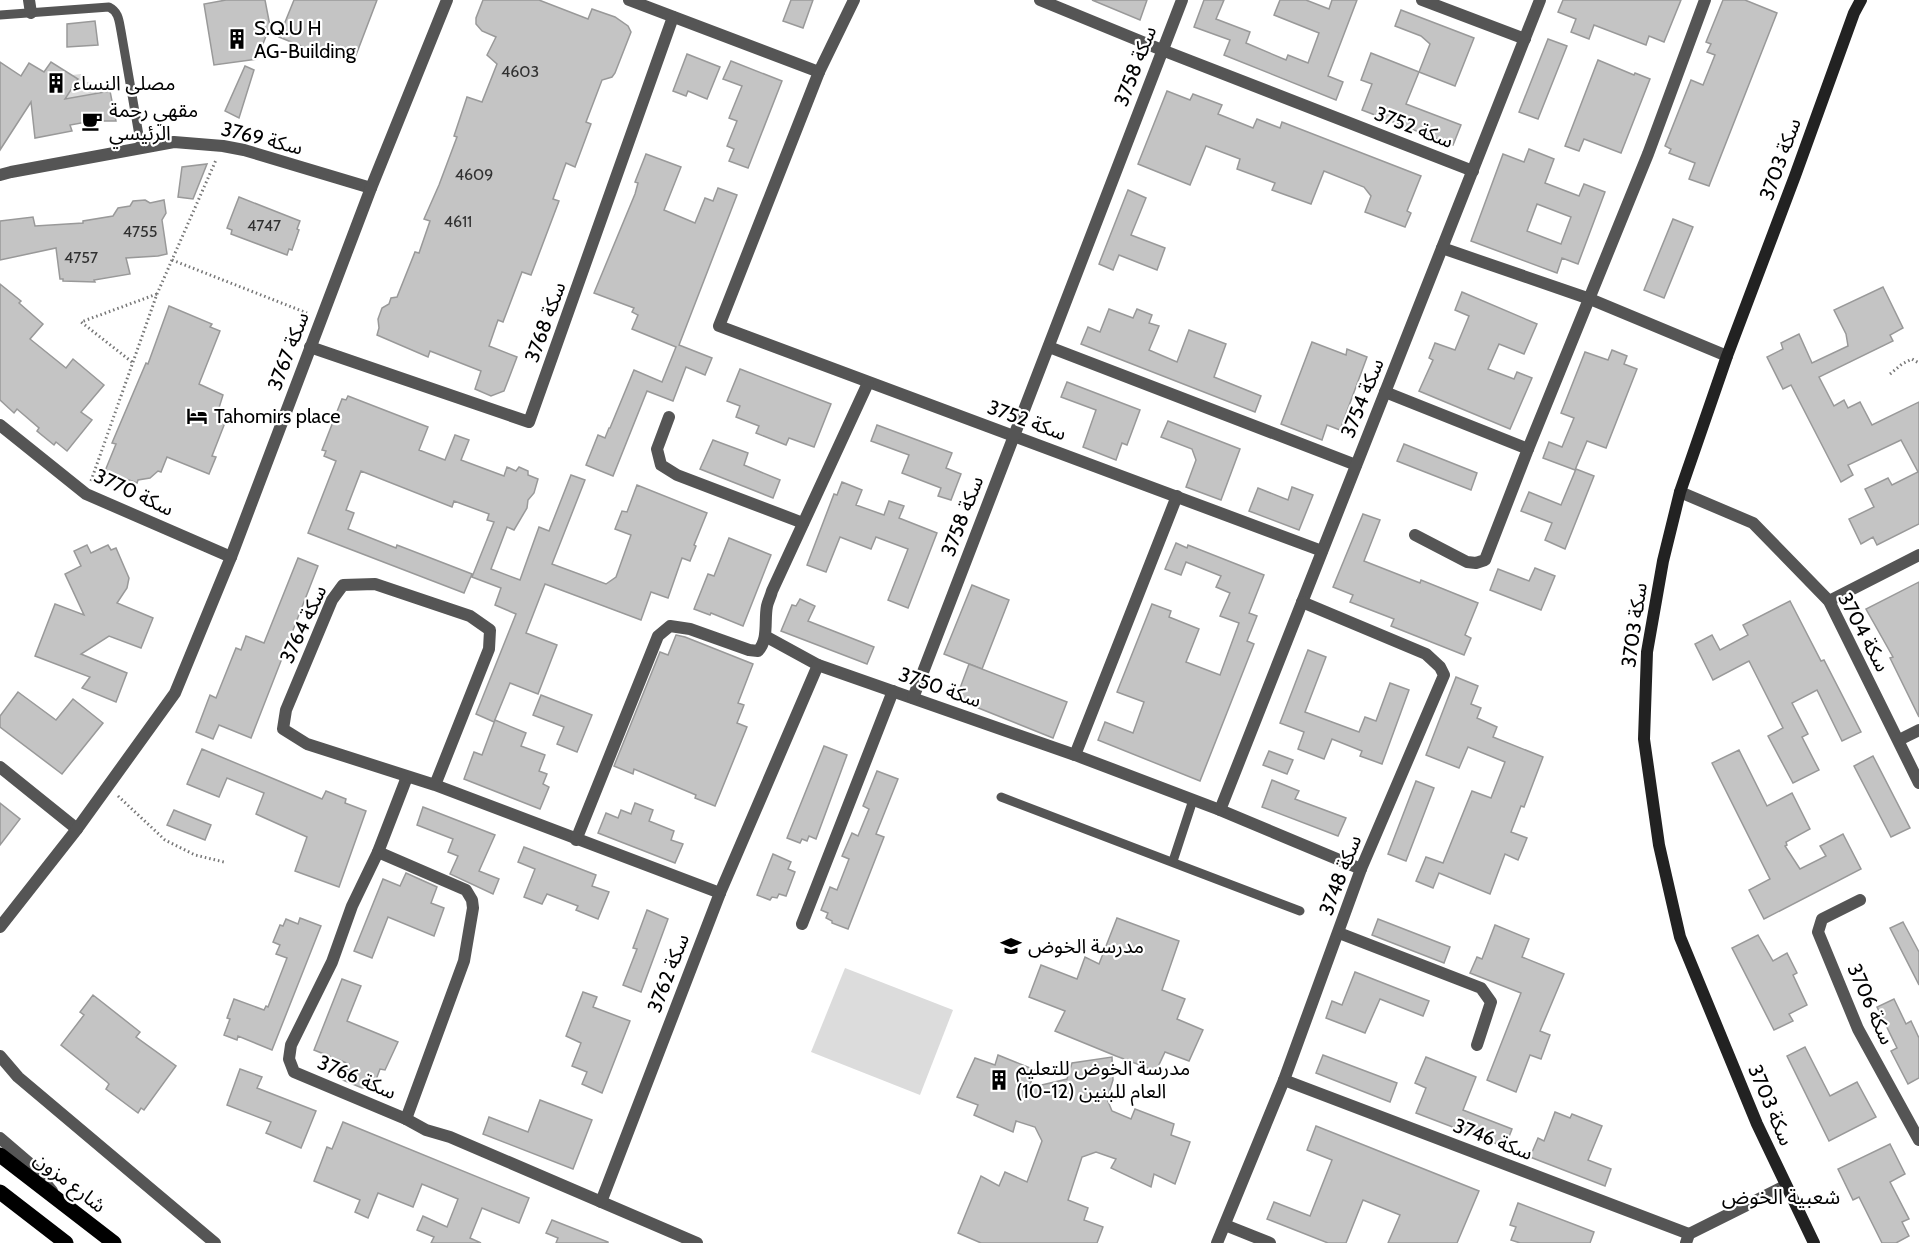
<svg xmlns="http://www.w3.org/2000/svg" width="1919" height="1243" font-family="Cabin,'Noto Sans Arabic',sans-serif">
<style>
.green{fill:#dcdcdc}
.building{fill:#c4c4c4;stroke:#999;stroke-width:1.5;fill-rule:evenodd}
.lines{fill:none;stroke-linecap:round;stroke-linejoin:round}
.path{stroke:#777;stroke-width:3;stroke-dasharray:1.5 3;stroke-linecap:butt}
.lane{stroke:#555;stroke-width:9}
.street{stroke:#555;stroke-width:12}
.secondary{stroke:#222;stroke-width:12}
.primary{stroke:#000;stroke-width:15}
.labels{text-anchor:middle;stroke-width:4.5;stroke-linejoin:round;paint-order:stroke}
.number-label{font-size:16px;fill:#313131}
.poi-label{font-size:20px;fill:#000;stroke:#fff;text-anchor:start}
.street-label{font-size:20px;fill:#000;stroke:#fff}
.neighbourhood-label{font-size:21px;fill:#000;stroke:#fff}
</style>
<rect width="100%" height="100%" fill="#fff"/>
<!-- green -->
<g class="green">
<path d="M81 74 85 81C92 84 99 82 105 86L107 91 63 101 78 79 72 75Z"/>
<polygon points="845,968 953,1010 920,1095 811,1052"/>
</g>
<!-- building -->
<g class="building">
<polygon points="226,0 265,0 270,26 257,59 214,65 204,4"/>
<polygon points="294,0 377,0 353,63 328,52 326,56 279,37"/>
<polygon points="483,0 539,0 588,19 592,9 615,17 628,26 631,32 615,73 612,77 602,80 586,122 591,124 575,167 566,163 553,199 559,201 531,275 522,272 503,322 498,320 489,346 517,357 504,391 491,396 475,389 481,371 430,351 428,357 377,335 379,328 378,319 382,308 389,304 391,298 397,297 415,252 419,253 430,221 424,219 439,185 457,137 454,136 467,97 482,102 497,64 487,55 496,37 482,31 476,24 476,18"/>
<polygon points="791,0 813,0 803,28 783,21"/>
<polygon points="1092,0 1147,0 1140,20"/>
<polygon points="1204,0 1224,0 1216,19 1250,32 1246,43 1286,60 1288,55 1308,63 1319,33 1274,15 1280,0 1306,0 1329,9 1332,0 1357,0 1328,76 1343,82 1336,100 1224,55 1230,40 1194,27"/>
<polygon points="1563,0 1681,0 1664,42 1649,36 1646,45 1594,25 1589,39 1571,32 1576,19 1558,12"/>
<polygon points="1723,0 1745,0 1777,13 1709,186 1689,179 1695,163 1669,153 1671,149 1665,146 1691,80 1703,85 1715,55 1707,52 1711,44 1706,42"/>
<polygon points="1401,10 1474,38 1455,86 1419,72 1430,44 1421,36 1395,26"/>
<polygon points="95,21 98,45 67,47 67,24"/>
<polygon points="1548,39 1567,46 1538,119 1519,112"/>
<polygon points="1371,53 1419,72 1406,104 1461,125 1453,145 1362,110 1372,84 1361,80"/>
<polygon points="687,54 720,67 707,99 688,91 686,96 673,91"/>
<polygon points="1598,60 1634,75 1635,73 1650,79 1621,153 1584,139 1579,151 1565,146"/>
<polygon points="731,61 782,81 748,168 729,161 734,149 727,146 737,121 729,118 742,86 723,79"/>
<polygon points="0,62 21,76 29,63 44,72 51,62 78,79 65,99 110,91 116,121 92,121 70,125 72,131 35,138 31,102 0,150"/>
<polygon points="245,66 254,70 239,118 225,111"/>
<polygon points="1167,91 1190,100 1193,94 1222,105 1218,114 1253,128 1257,119 1280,128 1282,122 1421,176 1407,211 1411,213 1405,227 1365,212 1371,196 1364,187 1324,171 1311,204 1272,190 1275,183 1237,169 1240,159 1206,146 1190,185 1138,164"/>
<path d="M1529 149 1554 159 1545 183 1579 196 1584 184 1605 192 1578 264 1562 258 1557 273 1471 241 1503 154 1524 162ZM1537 204 1571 217 1561 244 1527 231Z"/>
<polygon points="646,154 681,167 664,210 695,223 705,198 713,201 718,188 737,195 679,345 712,358 705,375 686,367 673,401 647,391 613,476 586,465 598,435 605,438 609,428 610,428 634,370 662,382 676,347 632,329 638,315 632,312 634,308 594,293 635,194 638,183 635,182"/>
<polygon points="207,164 193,199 178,197 182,167"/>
<polygon points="1128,190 1146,198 1131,235 1165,248 1157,270 1119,255 1113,270 1099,264"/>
<polygon points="239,197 300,221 297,229 299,230 292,250 289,249 287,255 231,234 232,230 227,228"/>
<polygon points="145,200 150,203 164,200 166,213 162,220 167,254 158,256 126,258 130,274 94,280 95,282 63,281 63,279 60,279 56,248 0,260 0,221 33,217 35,226 83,223 83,221 113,216 118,208 130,206 133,201"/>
<polygon points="1673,219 1693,227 1664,298 1644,290"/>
<polygon points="0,284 21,301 19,303 43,324 30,339 66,368 73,359 104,385 81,412 92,420 67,451 56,442 54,445 37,431 39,428 17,409 14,413 0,400"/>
<polygon points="1883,287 1903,328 1890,335 1893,341 1819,377 1834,406 1844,400 1848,408 1860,402 1872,425 1919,402 1919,524 1877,545 1873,537 1861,544 1849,519 1874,507 1865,489 1888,478 1892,485 1918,472 1901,440 1848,465 1853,475 1841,482 1791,385 1783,389 1767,357 1783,349 1781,343 1799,334 1812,363 1848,346 1846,334 1834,310"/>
<polygon points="1462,292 1537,324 1524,354 1499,344 1488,369 1514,379 1517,372 1532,378 1510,429 1419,391 1433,360 1429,358 1435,343 1455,350 1469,316 1455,310"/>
<polygon points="169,306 212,324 210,327 220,331 199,384 223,395 218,411 228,415 212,456 216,457 209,474 167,457 161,472 158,471 150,478 138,480 137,483 105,471 116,444 112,443 146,363 148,364"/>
<polygon points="1109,309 1133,318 1137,309 1152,315 1149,323 1159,326 1149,350 1177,362 1189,330 1226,344 1214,377 1261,396 1255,412 1081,344 1088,327 1100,332"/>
<polygon points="1312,342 1346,355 1347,349 1367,357 1340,430 1327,425 1322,440 1281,424"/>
<polygon points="1612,350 1627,356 1624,364 1637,369 1606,448 1587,441 1575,470 1543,458 1549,442 1562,447 1574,418 1561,413 1585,352 1608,360"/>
<polygon points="740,369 831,404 814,447 789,438 786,445 756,433 759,426 736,417 740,406 727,401"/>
<polygon points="1067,382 1140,410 1127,445 1122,443 1116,460 1083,447 1096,410 1061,397"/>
<polygon points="348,396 428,427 419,450 445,460 455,435 469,440 461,460 504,476 507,467 516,471 519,467 528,471 528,475 538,479 534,493 528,500 527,508 514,530 507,527 491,569 520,580 539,527 549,531 571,475 585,480 552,564 606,584 616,577 631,535 615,529 622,511 627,512 637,485 707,513 694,545 696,546 690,561 682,558 668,598 651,592 641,620 545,584 526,633 557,645 538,694 510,683 494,722 476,714 516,614 495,605 501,588 472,577 494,522 487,520 489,514 454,501 452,507 361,471 346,510 354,513 348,529 396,548 397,545 472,574 464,593 308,533 336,461 324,456 326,451 322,450 342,399 346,400"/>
<polygon points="1168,421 1240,449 1221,500 1186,487 1196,460 1192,449 1161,437"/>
<polygon points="877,425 952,453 946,468 961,474 951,500 938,496 941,488 902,473 909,455 871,441"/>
<polygon points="713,440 748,453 744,465 780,480 773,498 700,469"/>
<polygon points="1404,444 1477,473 1471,490 1397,461"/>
<polygon points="1576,469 1594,476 1565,549 1545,540 1552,523 1521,511 1529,492 1561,505"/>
<polygon points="842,482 862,490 856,505 884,515 889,501 904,506 899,518 937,533 908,608 888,600 908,549 876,537 871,549 840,537 826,572 807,565 834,494 837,495"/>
<polygon points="1292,487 1313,495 1299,530 1249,511 1258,488 1288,500"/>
<polygon points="1363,514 1380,520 1364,561 1420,583 1421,580 1478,603 1465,635 1471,638 1464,655 1391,626 1394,619 1350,602 1353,595 1333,587"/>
<polygon points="729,538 771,555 743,626 711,613 710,615 694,609 708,574 714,576"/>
<polygon points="1176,543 1187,548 1188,545 1264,575 1249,613 1257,616 1247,641 1254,644 1200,781 1098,740 1105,722 1133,733 1144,702 1117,692 1152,604 1171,611 1169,617 1199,629 1186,662 1220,675 1239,623 1220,616 1230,593 1216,587 1221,576 1186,562 1181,575 1165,569"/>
<polygon points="87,545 91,553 108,545 111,550 116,548 129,578 127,588 117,603 153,618 141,648 109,636 81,654 127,673 116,702 82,688 90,677 35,656 55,604 84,615 65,574 81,566 74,551"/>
<polygon points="298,558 318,566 251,738 219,725 213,739 196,732 210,695 216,698 236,648 241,650 246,636 264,643"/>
<polygon points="1535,568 1555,576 1541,610 1490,590 1498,569 1529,581"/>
<polygon points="1919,582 1919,717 1890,658 1893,657 1866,609"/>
<polygon points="972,585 1009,600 982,669 944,654"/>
<polygon points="800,599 815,606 808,621 874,647 867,664 781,631 792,605 796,606"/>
<polygon points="1790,601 1821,661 1824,660 1861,732 1842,741 1817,690 1792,703 1808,734 1802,737 1819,770 1793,783 1768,736 1783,728 1749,661 1713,680 1695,644 1712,635 1720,650 1748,635 1743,625"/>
<polygon points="676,635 685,637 753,664 738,703 744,705 737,723 747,727 715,806 695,798 696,795 634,769 633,774 614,766 660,652 668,655"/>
<polygon points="1308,650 1326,657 1305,712 1359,732 1365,717 1376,721 1390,683 1409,690 1382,764 1360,756 1362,751 1332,739 1324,759 1298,749 1304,732 1280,723"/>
<polygon points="969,664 1067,702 1053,738 956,699"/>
<polygon points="1456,677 1478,686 1471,704 1481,708 1477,718 1497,727 1493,737 1543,757 1524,807 1521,806 1511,832 1527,838 1518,860 1505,854 1490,894 1439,873 1433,888 1416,881 1426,857 1443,863 1472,791 1491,798 1505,762 1468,747 1459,768 1426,755"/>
<polygon points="18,692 56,720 73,699 103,723 62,774 0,727 0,716"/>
<polygon points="541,695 592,715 577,752 557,744 564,727 533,715"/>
<polygon points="495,720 526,733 521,746 545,755 539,771 547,774 543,784 549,787 540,809 464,779 474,752 482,755"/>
<polygon points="824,746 847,755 816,839 809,836 807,841 802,839 800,843 787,838"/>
<polygon points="202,749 322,799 326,791 346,799 345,803 366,811 339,887 295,871 307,837 256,814 264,793 227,778 219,797 187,784"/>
<polygon points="1739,750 1767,806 1792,793 1810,829 1786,842 1787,845 1785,846 1800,869 1826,856 1820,846 1843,834 1861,869 1764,919 1749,890 1770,879 1712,763"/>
<polygon points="1269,751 1293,760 1287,774 1263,765"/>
<polygon points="1873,756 1910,828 1891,837 1854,766"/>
<polygon points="877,771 898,779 876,834 884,837 848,929 832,923 832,921 826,918 828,913 821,910 830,887 837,890 849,859 842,856 852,833 858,836 869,809 863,806"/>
<polygon points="1272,780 1299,791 1295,799 1346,818 1338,836 1262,807"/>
<polygon points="1416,781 1434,788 1406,861 1388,854"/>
<polygon points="0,803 20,819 0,845"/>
<polygon points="635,803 653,810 649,821 674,831 671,840 683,844 675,863 598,833 606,813 618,818 621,810 631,814"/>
<polygon points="423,807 495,835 479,871 499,879 493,894 450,874 458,856 448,852 453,839 417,825"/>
<polygon points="174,810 211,825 205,840 167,825"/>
<polygon points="524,847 596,875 592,886 609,892 598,919 576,910 578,906 547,894 542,904 524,897 535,869 518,862"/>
<polygon points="773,854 791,862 788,869 795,872 786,896 779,894 777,898 772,897 770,900 757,895"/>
<polygon points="406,873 437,887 431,903 444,908 434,936 388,917 372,958 354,951 383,879 400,886"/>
<polygon points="647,910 668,919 641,992 623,985 637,949 633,948"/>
<polygon points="300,918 321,926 272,1050 238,1036 237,1040 224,1035 230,1019 227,1018 234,999 264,1010 266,1006 268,1007 287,958 276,954 280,945 273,942 280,925 283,926 286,919 298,924"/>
<polygon points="1117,918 1179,941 1162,990 1185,999 1177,1019 1203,1030 1189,1061 1165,1052 1156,1071 1116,1056 1055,1031 1065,1011 1029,997 1041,965 1077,979 1085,957 1099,964"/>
<polygon points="1378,919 1450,947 1444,963 1372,935"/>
<polygon points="1903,922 1919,952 1919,985 1890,928"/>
<polygon points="1495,925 1529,939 1522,957 1564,974 1540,1031 1550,1035 1541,1059 1530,1055 1516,1092 1487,1080 1521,993 1470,973 1477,957 1482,959"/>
<polygon points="1758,935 1773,961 1787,953 1797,973 1793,975 1807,1005 1789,1014 1793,1021 1774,1030 1732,948"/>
<polygon points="1355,972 1429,1001 1423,1016 1380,999 1365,1033 1326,1018 1332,1001 1342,1005"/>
<polygon points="342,979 361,986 347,1021 398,1042 385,1070 380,1069 374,1085 362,1088 343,1080 349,1064 314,1050"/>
<polygon points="583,992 597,997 593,1007 630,1021 602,1093 582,1084 587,1072 572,1066 581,1043 566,1036"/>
<polygon points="93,995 140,1032 136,1037 176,1066 144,1110 141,1108 138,1113 106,1089 109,1084 107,1082 61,1045 84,1015 80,1012"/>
<polygon points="1894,999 1906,1024 1911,1021 1919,1038 1919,1078 1908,1084 1891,1051 1897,1048 1877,1007"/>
<polygon points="1805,1047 1830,1096 1857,1082 1876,1117 1829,1141 1787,1056"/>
<polygon points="998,1055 1035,1070 1029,1088 1067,1079 1072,1063 1112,1057 1113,1080 1107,1099 1112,1111 1131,1119 1135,1109 1174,1124 1171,1135 1190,1142 1175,1184 1154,1174 1151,1187 1111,1168 1116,1159 1096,1152 1082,1157 1068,1200 1088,1208 1084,1220 1103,1227 1097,1243 981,1243 958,1233 981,1176 999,1186 1005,1172 1027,1182 1042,1141 1035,1127 1016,1121 1013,1132 974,1115 978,1105 957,1097 975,1058 995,1065"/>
<polygon points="1323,1055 1397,1083 1390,1102 1316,1073"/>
<polygon points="1426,1057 1476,1077 1463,1110 1512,1129 1505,1147 1416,1113 1426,1088 1415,1083"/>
<polygon points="240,1069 262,1077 257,1088 316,1111 301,1148 266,1133 271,1122 227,1105"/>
<polygon points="540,1100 592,1120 573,1169 483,1134 489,1117 528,1132"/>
<polygon points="1555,1112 1570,1118 1572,1114 1602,1126 1588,1160 1611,1169 1605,1186 1530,1157 1538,1138 1544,1141"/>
<polygon points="343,1122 529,1198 519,1223 482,1208 470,1238 481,1243 431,1243 434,1237 417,1230 423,1216 447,1227 458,1199 422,1184 413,1207 378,1193 368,1218 355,1212 360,1200 314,1181 327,1147 332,1149"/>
<polygon points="1316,1126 1479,1191 1457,1243 1388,1243 1400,1215 1363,1200 1346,1243 1328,1243 1267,1219 1274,1202 1310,1216 1332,1160 1307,1150"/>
<polygon points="1890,1144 1905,1174 1890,1182 1909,1219 1902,1222 1909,1236 1896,1243 1882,1243 1859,1197 1853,1200 1838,1169"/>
<polygon points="1518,1203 1594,1232 1590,1243 1520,1243 1511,1240 1516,1227 1510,1225"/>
<polygon points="552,1220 608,1242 608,1243 556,1243 558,1238 546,1233"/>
</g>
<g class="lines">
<!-- path -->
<g class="path">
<polyline points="172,260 307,313"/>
<polyline points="132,362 81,322 157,294"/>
<polyline points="1890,374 1902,364 1912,359 1919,363"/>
<polyline points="91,481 157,294 216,160"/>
<polyline points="118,796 165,840 195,855 224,862"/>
</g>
<!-- lane -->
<g class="lane">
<path d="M0 15 109 7C119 12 119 21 121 31L141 147"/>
<polyline points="1001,797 1300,911"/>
<polyline points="1173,861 1193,800"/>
</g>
<!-- street -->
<g class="street">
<polyline points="29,0 31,13"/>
<polyline points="629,0 819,72"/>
<polyline points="854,0 819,72 719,326 1322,551"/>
<polyline points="1040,0 1162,50 1473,171"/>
<polyline points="1422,0 1525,39"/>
<polyline points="0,175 11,172 174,142 223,146 244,150 371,188"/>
<polyline points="1442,248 1590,299 1727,356"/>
<polyline points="310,347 529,422 673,17"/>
<polyline points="1049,347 1356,465"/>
<polyline points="1385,392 1528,449"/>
<polyline points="669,417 657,449 661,465 677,475 803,523"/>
<polyline points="0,425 86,494 231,557"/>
<polyline points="1680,492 1753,523 1829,601 1919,783"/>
<polyline points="1415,535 1467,562 1476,563 1485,560 1528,449 1648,154 1705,0"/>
<polyline points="1829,601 1919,555"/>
<polyline points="765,636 818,665 1075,755 1220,810 1361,869"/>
<polyline points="913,698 1182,0"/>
<polyline points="1899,740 1919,730"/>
<polyline points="1075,755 1177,496"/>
<polyline points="0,767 77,829"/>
<polyline points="407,777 378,852 352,906 332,962 291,1045 289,1059 294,1072 406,1119 426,1130 450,1137 697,1243"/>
<polyline points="435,785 489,649 490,630 470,616 375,584 343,585 332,600 286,710 283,729 307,744 435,785 720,893"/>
<polyline points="1220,810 1540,0"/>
<path d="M576 840 658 636 670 626 690 629 749 650 758 651C769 639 764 621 767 606 768 601 771 596 772 591L868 383"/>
<polyline points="378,852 466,890 472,900 473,908 464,961 406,1119"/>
<polyline points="1860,900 1822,919 1818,932 1858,1029 1919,1140"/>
<polyline points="802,924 893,691"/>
<polyline points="0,927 77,829 175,693 231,557 371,188 447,0"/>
<polyline points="1339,933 1481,988 1491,1002 1477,1045"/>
<polyline points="0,1056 18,1077 215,1243"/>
<polyline points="1284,1080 1689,1234"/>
<polyline points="0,1138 28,1162 52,1191"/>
<polyline points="601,1202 720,893 818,665"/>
<polyline points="1225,1225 1270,1243"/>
<polyline points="1217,1243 1284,1080 1361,869 1444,675 1440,667 1426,654 1302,602"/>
<polyline points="1686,1243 1689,1234 1785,1186"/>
</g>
<!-- secondary -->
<polyline class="secondary" points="1814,1243 1757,1124 1680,937 1659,845 1644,739 1647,652 1663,561 1680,492 1727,356 1795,176 1854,13 1861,0"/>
<!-- primary -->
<g class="primary">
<polyline points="0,1155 114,1243"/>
<polyline points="0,1192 66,1243"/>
</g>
</g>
<!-- icons -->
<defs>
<g id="building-bare" transform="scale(1.62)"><path d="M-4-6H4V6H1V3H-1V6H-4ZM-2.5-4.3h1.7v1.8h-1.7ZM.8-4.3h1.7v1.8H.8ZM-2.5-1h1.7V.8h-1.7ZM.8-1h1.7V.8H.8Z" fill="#000" stroke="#fff" stroke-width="2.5" paint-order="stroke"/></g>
<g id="cafe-bare" transform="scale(1.62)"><path d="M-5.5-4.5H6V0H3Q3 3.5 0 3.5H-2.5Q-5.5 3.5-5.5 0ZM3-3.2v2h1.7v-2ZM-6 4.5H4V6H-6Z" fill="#000" stroke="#fff" stroke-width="2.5" paint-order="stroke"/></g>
<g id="hotel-bare" transform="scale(1.62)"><path d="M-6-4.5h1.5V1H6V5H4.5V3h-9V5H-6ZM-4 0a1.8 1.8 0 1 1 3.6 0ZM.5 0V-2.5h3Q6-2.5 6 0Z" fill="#000" stroke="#fff" stroke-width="2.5" paint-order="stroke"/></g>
<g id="school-bare" transform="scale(1.62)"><path d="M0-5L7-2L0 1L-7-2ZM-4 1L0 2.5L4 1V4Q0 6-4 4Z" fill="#000" stroke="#fff" stroke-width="2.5" paint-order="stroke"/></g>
</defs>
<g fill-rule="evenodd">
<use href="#building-bare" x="237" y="39"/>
<use href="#building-bare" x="56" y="83"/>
<use href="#cafe-bare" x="92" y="121"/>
<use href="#hotel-bare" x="197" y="416"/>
<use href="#school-bare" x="1011" y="946"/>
<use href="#building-bare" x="999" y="1080"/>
</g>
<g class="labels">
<!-- number labels -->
<g class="number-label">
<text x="520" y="77">4603</text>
<text x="474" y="180">4609</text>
<text x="458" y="227">4611</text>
<text x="264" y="231">4747</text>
<text x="140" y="237">4755</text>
<text x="81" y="263">4757</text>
</g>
<!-- poi labels -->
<g class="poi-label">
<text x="254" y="35">S.Q.U H<tspan x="254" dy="23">AG-Building</tspan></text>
<text x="73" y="90">مصلى النساء</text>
<text x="109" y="117">مقهي رحمة<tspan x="109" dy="23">الرئيسي</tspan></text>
<text x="214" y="423">Tahomirs place</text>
<text x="1028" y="953">مدرسة الخوض</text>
<text x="1016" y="1075">مدرسة الخوض للتعليم<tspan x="1016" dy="23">العام للبنين (12-10)</tspan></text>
</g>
<!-- street labels -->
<g class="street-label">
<text transform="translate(1135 66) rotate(-69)" y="7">سكة 3758</text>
<text transform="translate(1414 127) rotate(21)" y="7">سكة 3752</text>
<text transform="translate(262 138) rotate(14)" y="7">سكة 3769</text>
<text transform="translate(1780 159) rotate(-70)" y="7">سكة 3703</text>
<text transform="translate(545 322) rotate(-70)" y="7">سكة 3768</text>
<text transform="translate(288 351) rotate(-69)" y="7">سكة 3767</text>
<text transform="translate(1362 398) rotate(-68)" y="7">سكة 3754</text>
<text transform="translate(1027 420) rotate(20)" y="7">سكة 3752</text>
<text transform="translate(134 492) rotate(25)" y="7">سكة 3770</text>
<text transform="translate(962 516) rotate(-69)" y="7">سكة 3758</text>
<text transform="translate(303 624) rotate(-65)" y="7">سكة 3764</text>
<text transform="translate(1634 625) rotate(-82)" y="7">سكة 3703</text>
<text transform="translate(1864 632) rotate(62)" y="7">سكة 3704</text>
<text transform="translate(940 687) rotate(19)" y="7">سكة 3750</text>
<text transform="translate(1340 875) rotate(-69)" y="7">سكة 3748</text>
<text transform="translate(668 973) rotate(-69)" y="7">سكة 3762</text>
<text transform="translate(1871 1004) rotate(66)" y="7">سكة 3706</text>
<text transform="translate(357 1077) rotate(23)" y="7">سكة 3766</text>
<text transform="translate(1771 1105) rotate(67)" y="7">سكة 3703</text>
<text transform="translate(1493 1139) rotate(21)" y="7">سكة 3746</text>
<text transform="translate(70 1182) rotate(38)" y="7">شارع مزون</text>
</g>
<!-- neighbourhood labels -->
<g class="neighbourhood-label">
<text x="1781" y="1204">شعبية الخوض</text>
</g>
</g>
</svg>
